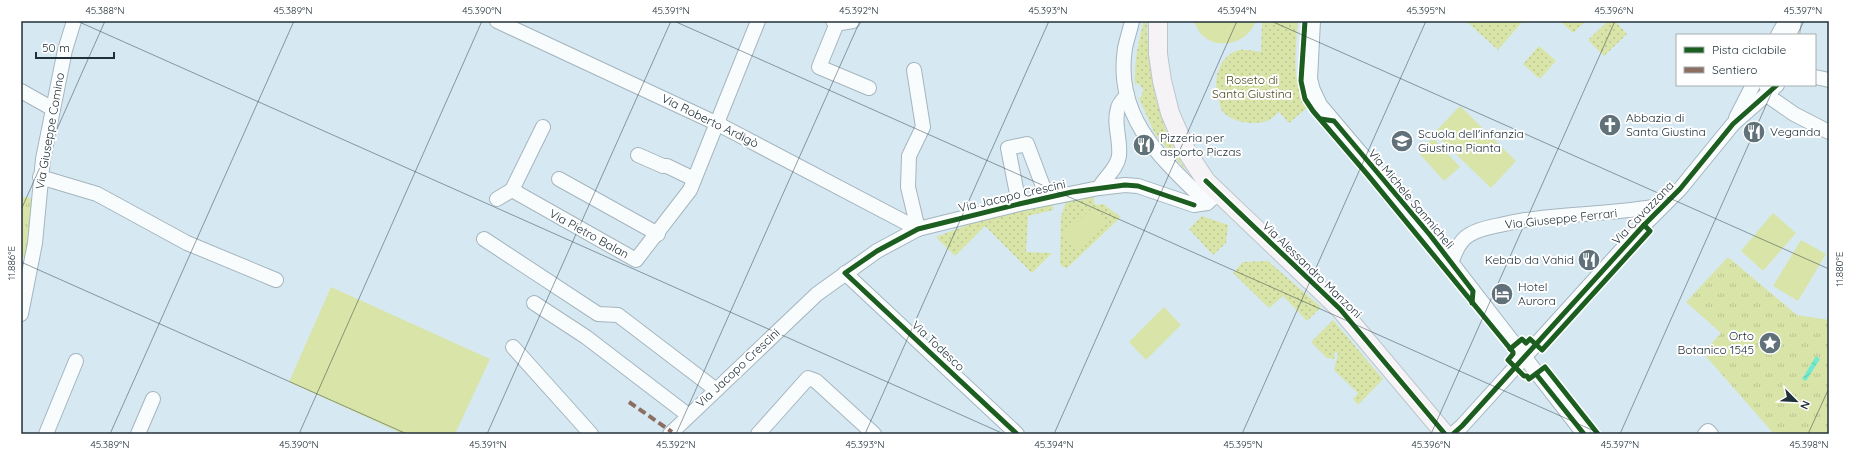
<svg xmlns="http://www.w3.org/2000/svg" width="1850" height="455" font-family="Quicksand,sans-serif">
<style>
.grass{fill:url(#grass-dots)}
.park{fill:url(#park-tufts)}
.pitch{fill:#d9e4a8}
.water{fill:url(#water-waves)}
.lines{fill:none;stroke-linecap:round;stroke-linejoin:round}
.minor-casing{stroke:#a4b5be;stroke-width:16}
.major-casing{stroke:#bcc6cc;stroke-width:20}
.minor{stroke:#f9fcfd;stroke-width:14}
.major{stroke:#f5f3f6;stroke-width:18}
.quiet{stroke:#8d6e63;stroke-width:4;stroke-dasharray:8 4;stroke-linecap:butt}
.cycleway-casing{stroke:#fff;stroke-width:8}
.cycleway{stroke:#1b5e20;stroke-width:5}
.ticks{fill:none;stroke:#203139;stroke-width:1;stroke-opacity:0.45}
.labels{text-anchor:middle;stroke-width:4;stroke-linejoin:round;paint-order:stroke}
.park-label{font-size:12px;fill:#4a4b19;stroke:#fff}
.poi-label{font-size:12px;fill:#203139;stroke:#fff;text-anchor:start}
.street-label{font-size:12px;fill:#203139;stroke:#fff}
.neatline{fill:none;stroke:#203139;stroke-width:1.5}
.ticks-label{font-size:10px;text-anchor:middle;fill:#203139}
</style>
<defs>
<pattern id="grass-dots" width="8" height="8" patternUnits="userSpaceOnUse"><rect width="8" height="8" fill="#d9e4a8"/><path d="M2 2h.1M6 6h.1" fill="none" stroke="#bac491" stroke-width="1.8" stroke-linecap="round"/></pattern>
<pattern id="park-tufts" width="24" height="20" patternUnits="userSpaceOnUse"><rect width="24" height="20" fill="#d9e4a8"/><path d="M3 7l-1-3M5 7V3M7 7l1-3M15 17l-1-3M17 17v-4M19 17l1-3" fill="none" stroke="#bac491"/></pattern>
<pattern id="water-waves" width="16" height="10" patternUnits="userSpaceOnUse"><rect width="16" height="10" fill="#73e9cd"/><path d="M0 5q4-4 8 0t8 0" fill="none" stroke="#63c8b1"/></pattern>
</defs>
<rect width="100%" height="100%" fill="#d6e9f3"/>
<!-- grass -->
<g class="grass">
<path d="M1144 21H1147C1148 77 1157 123 1187 172L1155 134 1139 98 1142 96 1143 89 1138 83 1135 85C1134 62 1138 43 1144 21Z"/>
<path d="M1262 21H1298C1296 50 1290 82 1308 107L1289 123 1279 112C1275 115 1271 120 1267 121 1253 125 1234 123 1223 112 1221 110 1220 104 1219 101 1212 82 1218 56 1239 50 1246 49 1254 51 1261 52Z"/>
<polygon points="1466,21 1523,21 1498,50"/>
<polygon points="1560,21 1586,21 1573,33"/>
<polygon points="1608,21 1615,21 1627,34 1604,56 1588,40"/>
<polygon points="1539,46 1556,61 1540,79 1523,64"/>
<polygon points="1093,196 1095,205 1103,204 1121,217 1067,268 1061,266 1060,263 1061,217 1066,201"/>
<polygon points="1053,203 1053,210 1028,216 1026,252 1052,253 1032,273 985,226 955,256 936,237 970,224"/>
<polygon points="1202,216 1228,225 1226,243 1213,255 1189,229"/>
<polygon points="1268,261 1321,307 1307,321 1283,296 1269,308 1233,273 1243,262"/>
<polygon points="1333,320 1383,379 1358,405 1353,399 1358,393 1334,370 1338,353 1335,352 1334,359 1327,358 1311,342"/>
</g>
<!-- park -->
<g class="park">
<polygon points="21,197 33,198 27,258 21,257"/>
<polygon points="1728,257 1797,315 1829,320 1829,434 1774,434 1703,353 1721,333 1686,302"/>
</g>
<!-- pitch -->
<g class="pitch">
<path d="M1194 21H1256C1245 50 1203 52 1194 21Z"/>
<polygon points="1460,106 1516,161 1491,188 1434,133"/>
<polygon points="1433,138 1460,167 1444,181 1418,152"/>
<polygon points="1092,208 1107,223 1078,251 1063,235"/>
<polygon points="1773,213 1796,233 1763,271 1741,251"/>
<polygon points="1801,240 1826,254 1798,301 1773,286"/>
<polygon points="331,287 490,359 455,434 403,434 289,382"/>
<polygon points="1164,307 1181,325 1146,360 1129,342"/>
</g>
<!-- water -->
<polygon class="water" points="1816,356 1820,359 1806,381 1802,379"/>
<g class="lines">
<!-- minor casing -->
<g class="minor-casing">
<g id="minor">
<polyline points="497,21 718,124 918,229"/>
<polyline points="833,21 841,23 853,21"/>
<path d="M1132 21C1130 30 1127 39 1125 48 1114 118 1162 159 1207 203"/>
<polyline points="1313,21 1310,79 1313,90 1320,105 1430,235 1584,434"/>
<polyline points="837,23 819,67 869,88"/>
<polyline points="1778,35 1786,21"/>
<polyline points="1792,35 1794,21"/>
<polyline points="914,70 923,127 909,156 908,187 918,229"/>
<polyline points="1815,77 1829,80"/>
<polyline points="1766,85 1771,98 1794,114 1829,132"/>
<polyline points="21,91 53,109"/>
<polyline points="1736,118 1753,85"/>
<polyline points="543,127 512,190 636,260 690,190 758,21"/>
<polyline points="638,155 663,166 667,166 694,179"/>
<polyline points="40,177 97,194 187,243 276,280"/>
<polyline points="559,179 658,234"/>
<path d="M1099 188C1105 177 1117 169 1119 156 1121 140 1113 124 1118 108 1119 103 1124 99 1127 95"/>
<polyline points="497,199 512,190"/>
<polyline points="1019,204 1008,148 1027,144 1047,197"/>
<polyline points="484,239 598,314 618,315 715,389"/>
<path d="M1451 263C1455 253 1459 241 1469 235 1478 229 1490 227 1500 225 1554 212 1609 216 1663 205"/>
<polyline points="845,273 1017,434"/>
<polyline points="534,303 586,337 688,415"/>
<polyline points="21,314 35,243 43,159 65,50 74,21"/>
<polyline points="513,347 591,434"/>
<polyline points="46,434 76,361"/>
<polyline points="138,434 153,399"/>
<polyline points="670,434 817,294 877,251 918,229 1019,204 1099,188 1125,185 1138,186 1194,205 1207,203 1217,194"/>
<polyline points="758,434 808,378 816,381 874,434"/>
<polyline points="1453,434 1462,426 1644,225 1680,189 1733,124 1777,85"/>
<polyline points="1705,434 1708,431 1711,434"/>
</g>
</g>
<!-- major casing -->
<g class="major-casing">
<polyline id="major" points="1158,21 1158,54 1162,81 1170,113 1187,152 1206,181 1340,309 1445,434"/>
</g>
<!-- minor -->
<use href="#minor" class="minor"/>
<!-- major -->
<use href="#major" class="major"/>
<!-- quiet -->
<polyline class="quiet" points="629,402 672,432"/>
<!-- cycleway casing -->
<g class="cycleway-casing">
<g id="cycleway">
<polyline points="1305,21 1301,81 1305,99 1313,111 1367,174 1513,352 1513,354 1508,360 1524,376 1527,376 1529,379 1545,367 1598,434"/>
<polyline points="1321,119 1334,121 1430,235 1473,291 1472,303"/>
<polyline points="1206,181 1340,309 1445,434"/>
<polyline points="1510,349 1522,339 1526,343 1530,339 1542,350 1650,231 1644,225"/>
<polyline points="1536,374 1584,434"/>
<polyline points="1017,434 845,273 877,251 918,229 1019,204 1072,192 1125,185 1138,186 1194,205"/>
<polyline points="1453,434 1462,426 1644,225 1680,189 1733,124 1777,85"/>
</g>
</g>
<!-- cycleway -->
<use href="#cycleway" class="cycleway"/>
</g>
<!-- ticks -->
<path class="ticks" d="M77 21 1004 434M674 21 1601 434M1271 21 1829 269M1797 35 1804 21M21 210 105 21M21 262 407 434M110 434 294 21M299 434 482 21M487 434 671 21M676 434 860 21M865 434 1049 21M1054 434 1237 21M1242 434 1426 21M1431 434 1615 21M1620 434 1775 85M1808 434 1829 388"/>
<!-- icons -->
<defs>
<g id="church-disc" transform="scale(1.15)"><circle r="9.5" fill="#60717a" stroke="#fff"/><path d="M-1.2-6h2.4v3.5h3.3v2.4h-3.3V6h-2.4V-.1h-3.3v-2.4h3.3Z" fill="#fff"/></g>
<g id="restaurant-disc" transform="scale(1.15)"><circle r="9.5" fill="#60717a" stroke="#fff"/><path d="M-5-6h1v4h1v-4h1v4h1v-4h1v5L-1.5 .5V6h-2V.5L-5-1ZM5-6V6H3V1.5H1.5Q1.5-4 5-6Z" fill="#fff"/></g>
<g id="school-disc" transform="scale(1.15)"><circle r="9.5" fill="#60717a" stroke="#fff"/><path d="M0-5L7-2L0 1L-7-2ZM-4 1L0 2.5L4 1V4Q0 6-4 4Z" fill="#fff"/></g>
<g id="hotel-disc" transform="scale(1.15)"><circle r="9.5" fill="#60717a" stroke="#fff"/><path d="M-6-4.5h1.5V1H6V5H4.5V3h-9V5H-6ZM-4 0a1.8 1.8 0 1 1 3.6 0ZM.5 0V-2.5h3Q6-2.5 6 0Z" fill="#fff"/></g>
<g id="sight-disc" transform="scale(1.15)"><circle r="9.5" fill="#60717a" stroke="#fff"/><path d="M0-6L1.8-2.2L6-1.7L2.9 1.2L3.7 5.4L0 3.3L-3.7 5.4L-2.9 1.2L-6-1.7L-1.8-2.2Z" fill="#fff"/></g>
</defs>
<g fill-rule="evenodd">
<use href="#church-disc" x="1610" y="125"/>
<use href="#restaurant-disc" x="1754" y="132"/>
<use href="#school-disc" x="1402" y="141"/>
<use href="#restaurant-disc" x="1144" y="145"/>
<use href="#restaurant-disc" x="1589" y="260"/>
<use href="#hotel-disc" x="1502" y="294"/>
<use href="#sight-disc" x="1770" y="343"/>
</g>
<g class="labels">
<!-- park labels -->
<g class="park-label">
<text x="1252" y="84">Roseto di<tspan x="1252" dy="14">Santa Giustina</tspan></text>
</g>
<!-- poi labels -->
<g class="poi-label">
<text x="1626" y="122">Abbazia di<tspan x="1626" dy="14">Santa Giustina</tspan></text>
<text x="1770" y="136">Veganda</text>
<text x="1418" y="138">Scuola dell'infanzia<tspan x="1418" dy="14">Giustina Pianta</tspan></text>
<text x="1160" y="142">Pizzeria per<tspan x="1160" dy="14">asporto Piczas</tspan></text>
<text x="1574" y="264" text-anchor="end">Kebab da Vahid</text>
<text x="1518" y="291">Hotel<tspan x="1518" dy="14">Aurora</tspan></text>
<text x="1754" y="340" text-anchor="end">Orto<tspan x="1754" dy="14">Botanico 1545</tspan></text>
</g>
<!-- street labels -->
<g class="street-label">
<text transform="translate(710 121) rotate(26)" y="4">Via Roberto Ardigò</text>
<text transform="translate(50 131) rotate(-80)" y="4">Via Giuseppe Comino</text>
<text transform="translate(1012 196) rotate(-13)" y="4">Via Jacopo Crescini</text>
<text transform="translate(1411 199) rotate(50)" y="4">Via Michele Sanmicheli</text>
<text transform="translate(1643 213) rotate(-46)" y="4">Via Cavazzana</text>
<text transform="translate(1561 219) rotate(-6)" y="4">Via Giuseppe Ferrari</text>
<text transform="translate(589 234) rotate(29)" y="4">Via Pietro Balan</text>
<text transform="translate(1312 270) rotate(44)" y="4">Via Alessandro Manzoni</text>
<text transform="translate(938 346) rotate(43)" y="4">Via Todesco</text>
<text transform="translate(738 368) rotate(-43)" y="4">Via Jacopo Crescini</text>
</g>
</g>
<!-- border -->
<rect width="1850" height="455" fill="none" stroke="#ffffff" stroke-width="44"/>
<!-- legend -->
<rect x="1676" y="34" width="140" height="52" fill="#ffffff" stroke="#a6adb0"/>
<rect x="1684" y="47" width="20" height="6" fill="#1b5e20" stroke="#a6adb0"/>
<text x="1712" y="54" font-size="12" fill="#203139">Pista ciclabile</text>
<rect x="1684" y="67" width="20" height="6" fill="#8d6e63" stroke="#a6adb0"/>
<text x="1712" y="74" font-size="12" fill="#203139">Sentiero</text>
<!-- north arrow -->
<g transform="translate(1796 401) rotate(114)" stroke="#ffffff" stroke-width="3" paint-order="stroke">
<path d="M0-3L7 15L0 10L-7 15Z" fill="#203139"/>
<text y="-6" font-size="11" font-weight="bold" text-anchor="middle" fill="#203139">N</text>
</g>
<!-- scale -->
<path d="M36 52v6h78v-6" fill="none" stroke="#203139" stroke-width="2"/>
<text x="42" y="52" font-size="12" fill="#203139" stroke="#ffffff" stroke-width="3" paint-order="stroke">50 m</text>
<rect x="22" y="22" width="1806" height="411" class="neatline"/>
<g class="ticks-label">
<text x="105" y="14">45.388°N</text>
<text x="293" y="14">45.389°N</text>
<text x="482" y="14">45.390°N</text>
<text x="671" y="14">45.391°N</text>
<text x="859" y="14">45.392°N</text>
<text x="1048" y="14">45.393°N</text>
<text x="1237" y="14">45.394°N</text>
<text x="1426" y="14">45.395°N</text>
<text x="1614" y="14">45.396°N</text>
<text x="1803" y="14">45.397°N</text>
<text transform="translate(11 263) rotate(-90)" y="4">11.886°E</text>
<text transform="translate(1839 269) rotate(-90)" y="4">11.880°E</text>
<text x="110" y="448">45.389°N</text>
<text x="299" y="448">45.390°N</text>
<text x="488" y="448">45.391°N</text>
<text x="676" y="448">45.392°N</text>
<text x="865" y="448">45.393°N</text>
<text x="1054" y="448">45.394°N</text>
<text x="1243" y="448">45.395°N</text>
<text x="1431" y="448">45.396°N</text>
<text x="1620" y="448">45.397°N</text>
<text x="1809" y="448">45.398°N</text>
</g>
</svg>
